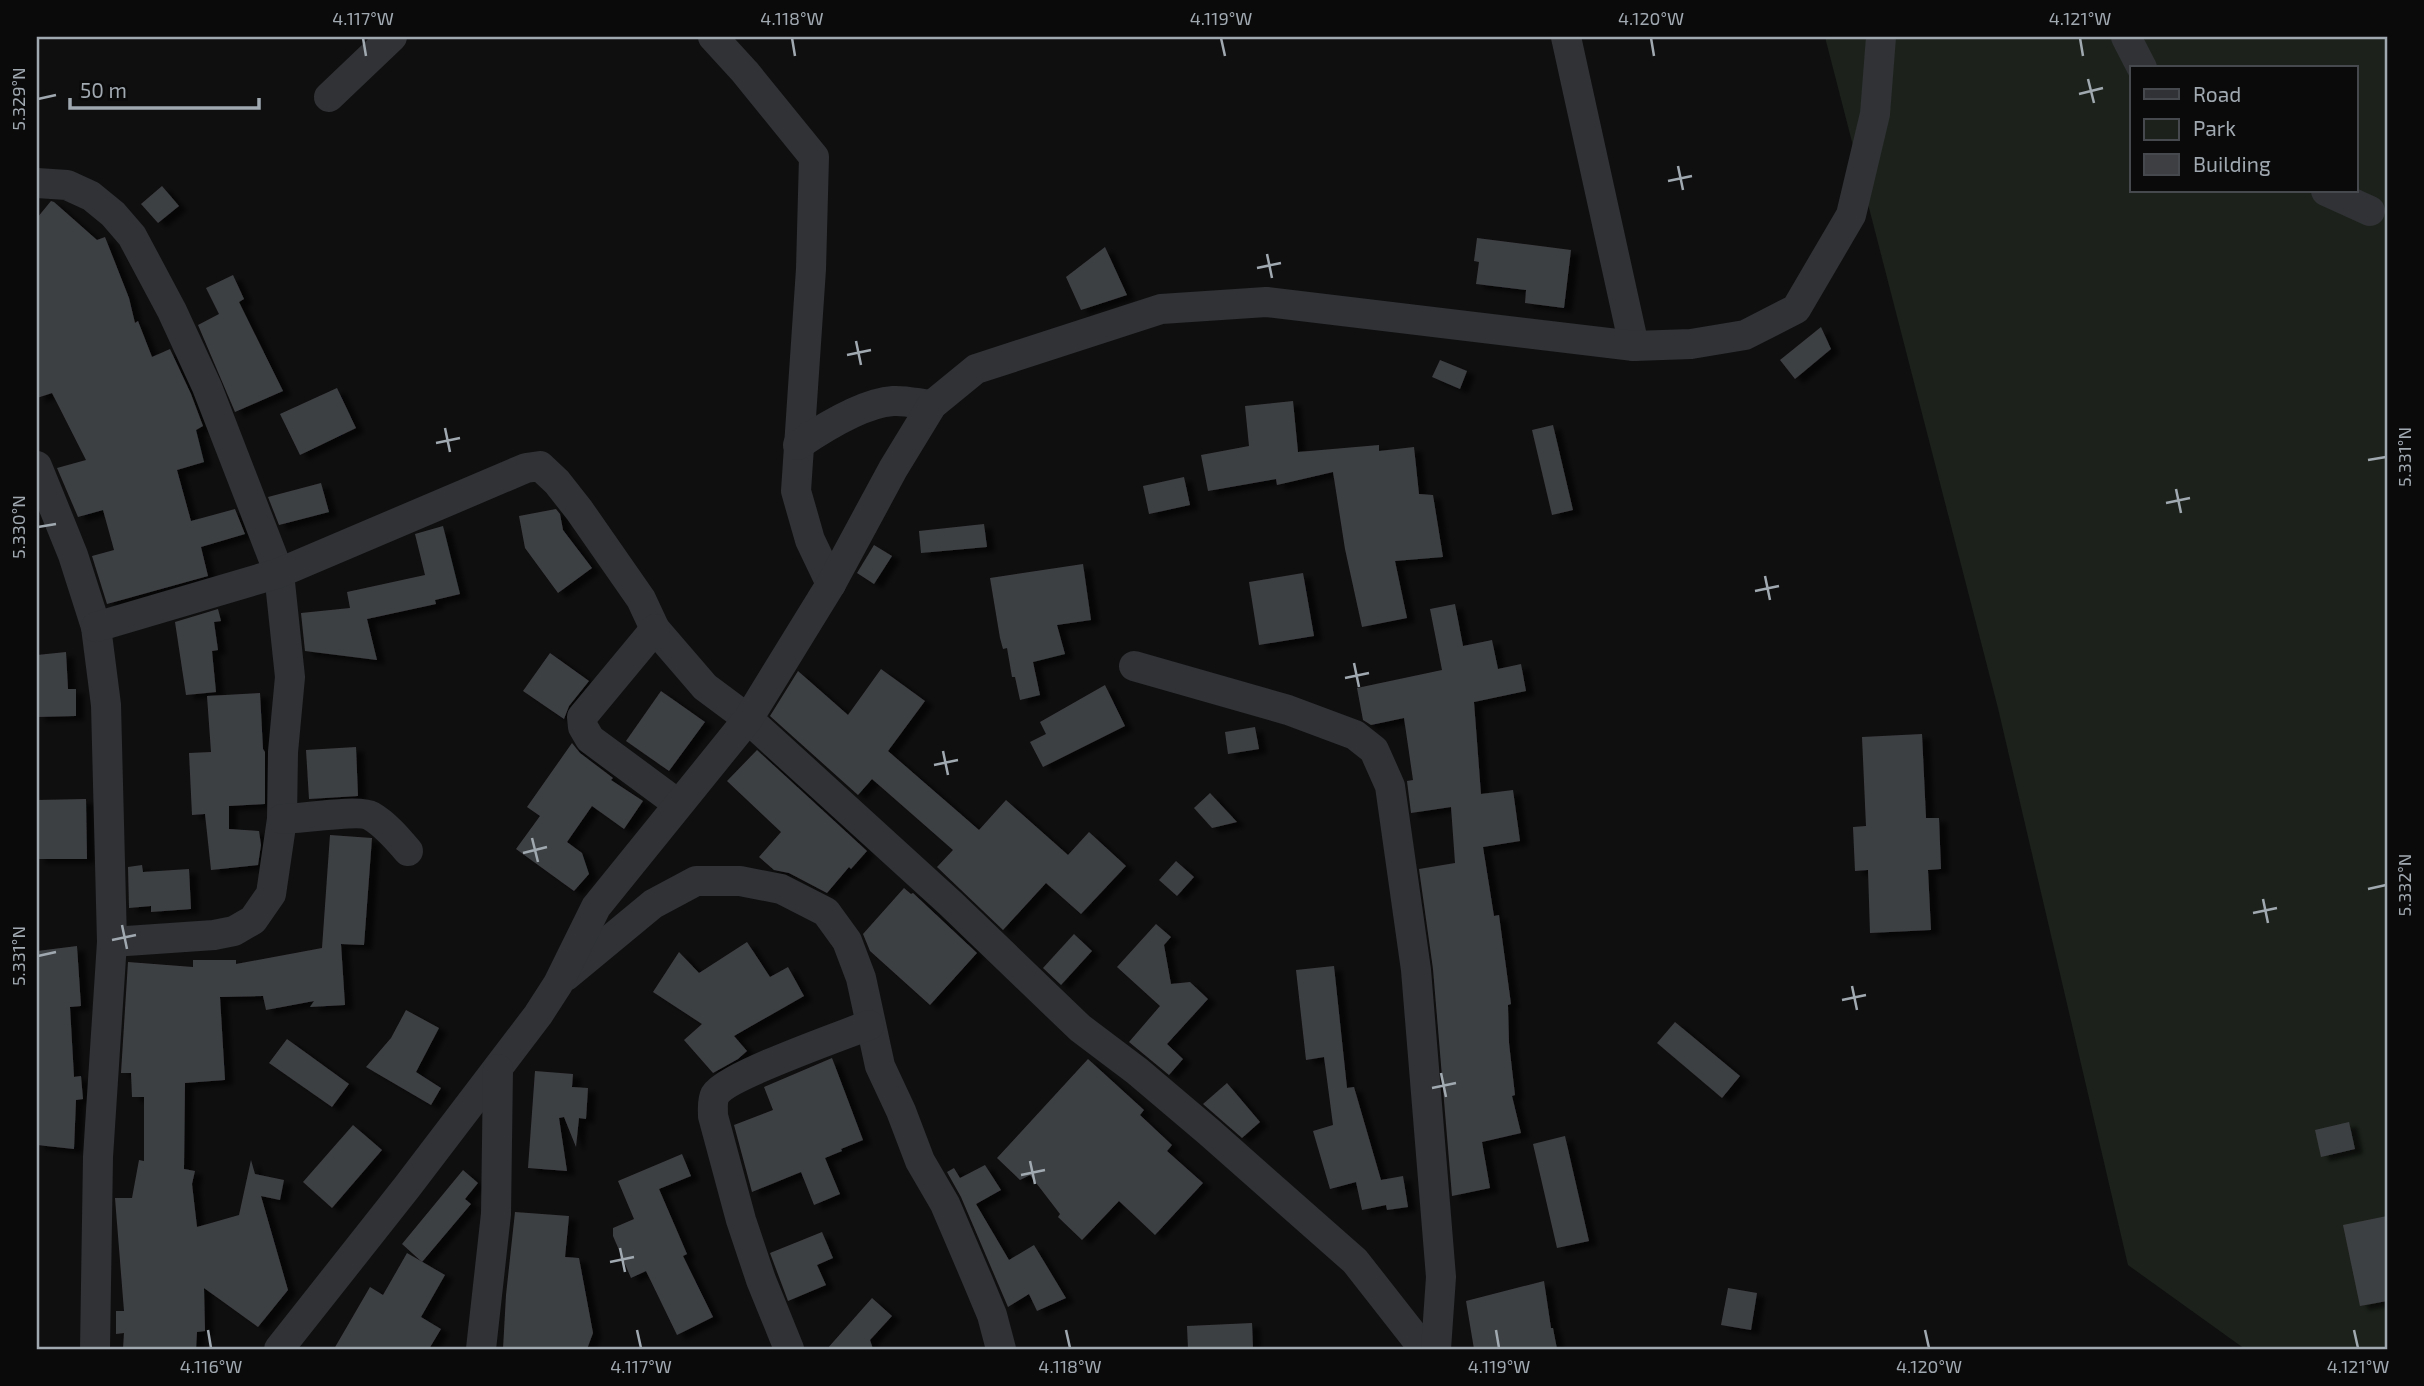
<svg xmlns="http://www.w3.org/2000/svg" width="2424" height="1386" font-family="'Exo 2',sans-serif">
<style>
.green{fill:#1c221b;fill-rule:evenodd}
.building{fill:#3e3f43;filter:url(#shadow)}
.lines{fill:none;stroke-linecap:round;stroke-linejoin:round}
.minor{stroke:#303235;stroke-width:30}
.ticks{fill:none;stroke:#a0a8b0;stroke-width:2.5}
.neatline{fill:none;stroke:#a0a8b0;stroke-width:2.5}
.ticks-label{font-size:18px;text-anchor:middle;fill:#a0a8b0}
</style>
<defs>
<filter id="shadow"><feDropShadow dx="8" dy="4.5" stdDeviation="2" flood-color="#0009"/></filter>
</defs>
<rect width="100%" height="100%" fill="#0f0f10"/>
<!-- green -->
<path class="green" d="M1825 37H2387V1349H2245L2128 1265 1998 708ZM2132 68H2356V191H2132Z"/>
<!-- building -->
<g class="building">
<polygon points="162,186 179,206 158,223 141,204"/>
<polygon points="51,201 54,202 97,240 105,237 129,298 135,323 138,321 152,357 170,349 191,394 203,426 196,430 204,462 177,470 191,521 235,509 245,534 201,547 208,576 107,604 92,556 114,550 103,510 78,517 57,468 86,460 52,393 37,398 37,218"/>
<polygon points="1477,238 1571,250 1564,308 1525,303 1526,290 1476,284 1479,262 1474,261"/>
<polygon points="1105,247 1127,295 1081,310 1066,277"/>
<polygon points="233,275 244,299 239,302 283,391 235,412 198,325 219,314 206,288"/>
<polygon points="1821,327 1831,349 1795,379 1780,360"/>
<polygon points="1440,360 1467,371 1460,389 1432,377"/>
<polygon points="337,388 356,428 300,455 280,414"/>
<polygon points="1293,401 1298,452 1379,445 1379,451 1414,447 1419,494 1433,495 1443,557 1395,561 1407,618 1362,627 1345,549 1333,472 1277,485 1276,479 1208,491 1201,455 1249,446 1245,406"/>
<polygon points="1553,425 1573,510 1552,515 1532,430"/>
<polygon points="1184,477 1190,505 1149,514 1143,486"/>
<polygon points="321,483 329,512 279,525 268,497"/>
<polygon points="556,509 560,514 563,530 592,568 558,593 525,548 519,516"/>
<polygon points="984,524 987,547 921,553 919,531"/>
<polygon points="443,526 460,594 435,600 436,604 367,619 377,660 305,651 301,613 350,608 347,592 425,575 415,534"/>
<polygon points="874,545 892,556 874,584 857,573"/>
<polygon points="1083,564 1091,620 1057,625 1065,654 1033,662 1040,695 1020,700 1015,677 1012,677 1007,648 1003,649 1000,638 990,578"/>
<polygon points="1303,573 1314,636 1259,645 1249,582"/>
<polygon points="1455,604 1463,646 1492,640 1498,669 1521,664 1526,691 1474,702 1481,794 1513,790 1520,841 1483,847 1494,916 1499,915 1511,1004 1508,1005 1509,1043 1515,1095 1512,1096 1521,1133 1482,1142 1490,1188 1452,1196 1433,969 1419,869 1455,863 1451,807 1411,813 1407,781 1413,780 1404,718 1371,725 1363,720 1357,688 1442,670 1430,609"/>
<polygon points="218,609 221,621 214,622 218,650 212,651 216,692 186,695 175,622"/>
<polygon points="66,652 68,689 76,689 76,716 37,717 37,655"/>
<polygon points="550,653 589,681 569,706 564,719 523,691"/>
<polygon points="881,669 925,701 888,751 979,830 1006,800 1068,855 1089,832 1126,866 1081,914 1046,883 1003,930 937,867 953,850 872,779 858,795 770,716 798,671 848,715"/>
<polygon points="1105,685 1125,726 1043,767 1030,742 1046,734 1040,722"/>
<polygon points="661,691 705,722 669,771 626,741"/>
<polygon points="260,693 263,749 265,752 265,804 229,806 229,829 259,831 261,845 258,865 211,870 205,814 192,815 189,753 211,752 207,696"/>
<polygon points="1255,727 1259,749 1228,754 1225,732"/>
<polygon points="1922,734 1926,818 1939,818 1941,869 1928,870 1931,930 1870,933 1868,870 1855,871 1853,827 1866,826 1862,737"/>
<polygon points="572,743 580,753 613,778 611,780 643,801 624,829 592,806 567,842 582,853 589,874 574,891 516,849 540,816 527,807"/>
<polygon points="356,747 358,796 309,799 306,750"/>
<polygon points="757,750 867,851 851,869 849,867 827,893 789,873 774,870 759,857 781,832 727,781"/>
<polygon points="1210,793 1237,822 1212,828 1194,808"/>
<polygon points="86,799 87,859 37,859 37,800"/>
<polygon points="330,835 372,838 364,945 341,944 345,1005 310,1007 314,1001 266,1010 263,996 220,997 225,1080 185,1083 184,1169 195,1171 192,1184 197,1227 239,1215 251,1160 255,1174 284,1180 280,1200 261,1196 288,1290 258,1327 204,1288 205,1331 197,1332 196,1349 123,1349 124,1333 116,1334 116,1311 124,1311 115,1198 132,1198 139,1160 144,1161 144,1097 132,1097 131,1073 121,1073 128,962 193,967 193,960 236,960 236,964 322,948"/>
<polygon points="1176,861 1194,877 1177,896 1159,880"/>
<polygon points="142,865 143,872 189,869 191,909 151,912 151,906 129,908 128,867"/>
<polygon points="904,888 911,894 913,893 977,953 930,1005 870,951 863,934"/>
<polygon points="1156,924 1171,937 1164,945 1171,984 1190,982 1208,999 1167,1044 1183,1059 1169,1075 1129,1042 1160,1006 1117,967"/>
<polygon points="1074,934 1092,951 1061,985 1043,968"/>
<polygon points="747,942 770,977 788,967 804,996 734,1036 747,1051 738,1059 713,1073 684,1040 702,1024 653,992 679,952 699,973"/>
<polygon points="77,946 81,1006 70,1007 74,1077 81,1076 83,1099 76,1100 74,1149 37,1145 37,951"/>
<polygon points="1334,966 1347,1088 1354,1087 1381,1180 1403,1176 1408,1207 1387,1210 1386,1205 1362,1210 1356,1182 1330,1189 1313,1131 1333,1125 1324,1057 1306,1060 1296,970"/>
<polygon points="406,1010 439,1028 416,1072 441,1088 431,1105 366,1067 391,1038"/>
<polygon points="1675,1022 1740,1076 1722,1098 1657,1043"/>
<polygon points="287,1039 349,1084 332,1107 269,1063"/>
<polygon points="832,1058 863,1140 841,1149 842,1151 825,1158 840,1194 814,1205 801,1172 752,1192 734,1125 773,1110 764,1087"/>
<polygon points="1088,1059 1144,1110 1140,1115 1172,1145 1167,1151 1203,1183 1155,1235 1119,1201 1082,1240 1058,1217 1060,1214 1030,1175 1020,1180 997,1158"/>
<polygon points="535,1071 573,1074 572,1087 588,1088 586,1119 579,1118 576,1147 564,1117 559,1118 567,1171 528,1168"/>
<polygon points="1227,1083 1260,1122 1242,1138 1203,1104"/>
<polygon points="2349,1122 2355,1149 2321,1157 2315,1130"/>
<polygon points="353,1125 382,1150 332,1208 303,1182"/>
<polygon points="1565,1136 1589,1241 1557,1248 1533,1144"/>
<polygon points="682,1154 691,1176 659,1189 687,1254 683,1256 713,1317 677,1335 646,1271 631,1278 613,1236 613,1228 634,1219 618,1181"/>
<polygon points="985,1165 1001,1190 976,1204 1009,1260 1034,1245 1066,1298 1037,1311 1029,1294 1008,1307 961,1197 947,1172 954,1168 960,1178"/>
<polygon points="463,1170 478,1183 465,1199 471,1204 422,1262 402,1244"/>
<polygon points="515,1212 569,1216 565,1257 579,1258 593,1333 587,1349 503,1349 506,1295"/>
<polygon points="2387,1216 2387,1301 2360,1306 2343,1225"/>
<polygon points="822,1232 833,1258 817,1265 826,1285 788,1301 770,1253"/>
<polygon points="407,1253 445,1275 421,1317 441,1329 429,1349 334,1349 370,1287 383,1295"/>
<polygon points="1544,1281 1551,1328 1553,1328 1557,1349 1474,1349 1466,1301"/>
<polygon points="1728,1288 1757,1293 1751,1330 1721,1325"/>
<polygon points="872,1298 892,1316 870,1340 873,1349 827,1349"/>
<polygon points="1252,1323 1253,1349 1188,1349 1187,1326"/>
</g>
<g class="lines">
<!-- minor -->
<g class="minor">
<polyline points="713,37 745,72 814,157 811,269 796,491 810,540 831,584"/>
<polyline points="1566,37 1634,346"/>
<polyline points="2126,37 2142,68"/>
<polyline points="329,97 392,37"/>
<polyline points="37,183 67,185 91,196 113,214 132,236 172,311 207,387 279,573 290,677 283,752 282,819 271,894 253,920 234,931 214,935 112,942"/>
<polyline points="2326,191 2370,211"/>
<path d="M798 445C823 428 863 403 893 401 905 400 920 404 932 405"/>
<polyline points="37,466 73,555 96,627 106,705 112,942 98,1157 95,1349"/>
<polyline points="96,627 279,573 526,468 540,466 557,482 579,510 641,599 655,629 705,687 748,719 950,903 1080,1028 1137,1071 1209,1132 1355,1261 1424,1349"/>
<polyline points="655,629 582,717 583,727 590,739 678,804"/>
<polyline points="1134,666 1288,710 1355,735 1374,750 1390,786 1416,970 1441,1277 1436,1349"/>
<path d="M282 819C299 819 359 809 371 816 385 824 397 838 408 851"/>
<polyline points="566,976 653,904 696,881 740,881 781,889 826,912 847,941 861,978 880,1066 901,1111 920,1161 945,1204 977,1279 992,1315 1001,1349"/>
<polyline points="279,1349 407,1187 538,1015 558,984 596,907 748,719 831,584 893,469 932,405 976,369 1161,309 1266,302 1634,346 1691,344 1745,335 1796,309 1851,215 1875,114 1881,37"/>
<polyline points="481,1349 496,1214 498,1069"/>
<path d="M789 1349 761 1280 741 1220 713 1116C713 1109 712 1101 715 1095 726 1076 844 1035 869 1025"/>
</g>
</g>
<!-- ticks -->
<path class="ticks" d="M363 38 366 56M792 38 795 56M1221 38 1225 56M1651 38 1654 56M2080 38 2083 56M2088 79 2094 103M2079 94 2103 88M38 99 56 95M1678 166 1683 190M1668 181 1692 176M1267 254 1272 278M1257 268 1281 263M856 341 861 365M847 355 871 350M445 428 450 452M436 443 460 438M2368 460 2386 457M2176 489 2181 513M2166 503 2190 498M38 527 56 524M1765 576 1770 600M1755 591 1779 586M1354 663 1359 687M1345 678 1369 673M943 751 948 775M934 765 958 760M532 838 538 862M523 853 547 847M2368 889 2386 885M2263 899 2268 923M2253 913 2277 908M122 925 127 949M112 940 136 935M38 956 56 952M1852 986 1857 1010M1842 1000 1866 995M1441 1073 1446 1097M1432 1088 1456 1083M1030 1161 1035 1184M1021 1175 1045 1170M620 1248 625 1272M610 1262 634 1257M208 1330 211 1348M637 1330 641 1348M1066 1330 1070 1348M1496 1330 1499 1348M1925 1330 1929 1348M2354 1330 2358 1348"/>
<!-- border -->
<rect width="2424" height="1386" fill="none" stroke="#0a0a0b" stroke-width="77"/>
<!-- legend -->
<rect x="2130" y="66" width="228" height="126" fill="#0a0a0b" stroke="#46494d" stroke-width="2"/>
<rect x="2144" y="89" width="35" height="10" fill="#303235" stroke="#46494d" stroke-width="2"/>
<text x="2193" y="102" font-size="21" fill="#a0a8b0">Road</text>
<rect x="2144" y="119" width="35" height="21" fill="#1c221b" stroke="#46494d" stroke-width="2"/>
<text x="2193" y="136" font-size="21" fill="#a0a8b0">Park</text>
<rect x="2144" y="154" width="35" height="21" fill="#3e3f43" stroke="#46494d" stroke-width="2"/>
<text x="2193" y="172" font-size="21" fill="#a0a8b0">Building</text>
<!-- scale -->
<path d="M70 98v10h189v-10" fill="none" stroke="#a0a8b0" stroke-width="3.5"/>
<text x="80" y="98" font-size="21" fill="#a0a8b0" stroke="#0a0a0b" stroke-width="5" paint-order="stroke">50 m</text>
<rect x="38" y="38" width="2348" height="1310" class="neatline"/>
<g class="ticks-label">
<text x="363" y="25">4.117°W</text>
<text x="792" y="25">4.118°W</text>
<text x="1221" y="25">4.119°W</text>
<text x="1651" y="25">4.120°W</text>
<text x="2080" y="25">4.121°W</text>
<text transform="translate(19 99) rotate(-90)" y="6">5.329°N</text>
<text transform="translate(2405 457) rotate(-90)" y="6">5.331°N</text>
<text transform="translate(19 527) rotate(-90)" y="6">5.330°N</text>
<text transform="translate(2405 885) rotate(-90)" y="6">5.332°N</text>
<text transform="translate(19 956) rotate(-90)" y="6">5.331°N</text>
<text x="211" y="1373">4.116°W</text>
<text x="641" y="1373">4.117°W</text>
<text x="1070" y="1373">4.118°W</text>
<text x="1499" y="1373">4.119°W</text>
<text x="1929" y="1373">4.120°W</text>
<text x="2358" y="1373">4.121°W</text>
</g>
</svg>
